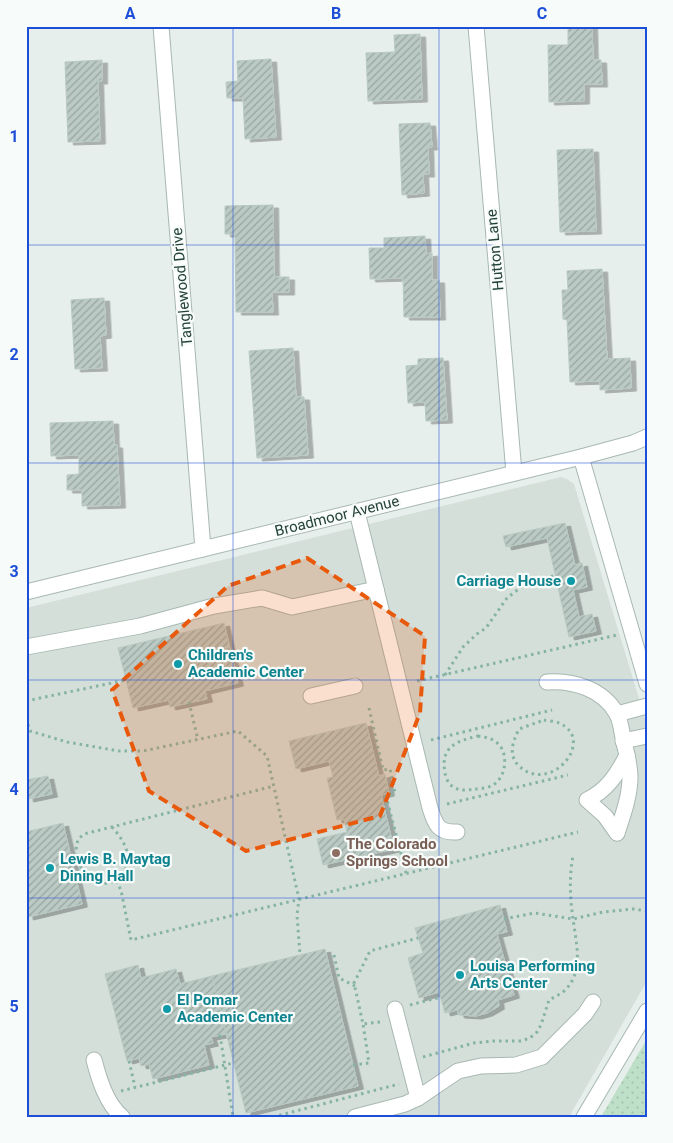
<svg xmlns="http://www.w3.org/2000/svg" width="673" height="1143" font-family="Roboto,sans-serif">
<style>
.built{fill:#d4dfda}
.grass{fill:url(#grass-dots)}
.building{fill:url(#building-hatch);stroke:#b8c9c2;filter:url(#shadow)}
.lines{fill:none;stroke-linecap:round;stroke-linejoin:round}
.minor-casing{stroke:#a8b8b2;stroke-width:17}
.path{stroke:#86b3a5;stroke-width:3;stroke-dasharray:2.5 4;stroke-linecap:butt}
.minor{stroke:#fff;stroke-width:15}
.marked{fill:#e8590c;fill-opacity:0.2;stroke:#e8590c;stroke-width:4;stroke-dasharray:10 6;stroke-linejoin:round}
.grid{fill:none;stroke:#1d4ed8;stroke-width:1;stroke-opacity:0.55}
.culture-dot{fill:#0f9aa8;stroke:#f7fbf9;stroke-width:2}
.education-dot{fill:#8d6e63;stroke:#f7fbf9;stroke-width:2}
.labels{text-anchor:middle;stroke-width:4.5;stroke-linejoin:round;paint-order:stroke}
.street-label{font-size:15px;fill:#24423a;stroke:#f7fbf9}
.culture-label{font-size:15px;font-weight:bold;fill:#0d838f;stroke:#f7fbf9;text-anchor:start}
.education-label{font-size:15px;font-weight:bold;fill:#785e54;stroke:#f7fbf9;text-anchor:start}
.neatline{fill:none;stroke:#1d4ed8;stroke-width:2}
.grid-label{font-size:16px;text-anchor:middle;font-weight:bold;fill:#1d4ed8}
</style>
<defs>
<pattern id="grass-dots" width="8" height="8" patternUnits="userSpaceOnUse" patternTransform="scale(1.25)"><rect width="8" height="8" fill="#bfe0c8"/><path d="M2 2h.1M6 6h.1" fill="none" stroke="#a4c1ad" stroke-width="1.8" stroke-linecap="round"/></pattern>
<pattern id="building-hatch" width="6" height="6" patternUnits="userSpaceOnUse" patternTransform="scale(1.25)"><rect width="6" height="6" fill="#bbcac4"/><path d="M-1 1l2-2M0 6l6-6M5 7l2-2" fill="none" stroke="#98a6a0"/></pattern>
<filter id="shadow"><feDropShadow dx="5.5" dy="3" stdDeviation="0" flood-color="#0004"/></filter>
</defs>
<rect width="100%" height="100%" fill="#e6efeb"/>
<!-- built -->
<polygon class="built" points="561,477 567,479 574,484 647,725 647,981 569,1117 26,1117 26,608"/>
<!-- grass -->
<polygon class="grass" points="647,1039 647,1117 601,1117"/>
<!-- building -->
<g class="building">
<polygon points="568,26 592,26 593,60 601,60 602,84 584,84 584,101 549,102 548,45 568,45"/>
<polygon points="420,34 422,99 368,101 366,53 395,52 394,35"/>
<polygon points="271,59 276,137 245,139 243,98 227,98 226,82 238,81 237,61"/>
<polygon points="102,60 102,81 98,81 100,141 68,142 65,62"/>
<polygon points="430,123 432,147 428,147 429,174 423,174 424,193 402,195 399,124"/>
<polygon points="593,149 596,231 560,232 557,150"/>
<polygon points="273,205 274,277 289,277 289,292 272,292 273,312 236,312 235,234 225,234 225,206"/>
<polygon points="425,236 426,254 432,253 432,280 439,280 440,317 404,317 403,278 370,279 369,248 384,248 384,238"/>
<polygon points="602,269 607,359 630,358 631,388 600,390 600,381 570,382 567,320 563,319 562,290 568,290 567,271"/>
<polygon points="104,298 106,335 100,336 102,368 75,369 71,300"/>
<polygon points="293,348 296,397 304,397 308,455 257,458 249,351"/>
<polygon points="443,358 447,420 426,421 425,402 408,403 406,366 418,365 418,359"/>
<polygon points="113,421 114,445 117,445 120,505 82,506 82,490 67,490 67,475 79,474 79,455 51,456 50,423"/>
<polygon points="565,523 575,565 582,563 587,587 573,590 579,617 592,614 596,631 569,637 547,538 506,547 503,536"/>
<polygon points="224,623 238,683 205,691 207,699 170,707 169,700 133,708 118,648"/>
<polygon points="366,723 379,776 385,774 389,793 381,795 394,849 323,865 317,839 347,832 344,819 337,820 327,778 333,777 329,761 296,769 289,741"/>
<polygon points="48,776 52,794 28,799 26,780"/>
<polygon points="63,823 82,904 28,917 26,909 26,832"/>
<polygon points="500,905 507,932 497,934 514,995 498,1000 499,1006 487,1013 476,1016 459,1015 457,1010 445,1013 439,992 419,998 408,958 423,953 415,928"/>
<polygon points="325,949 358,1086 246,1113 212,976"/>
<polygon points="138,965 141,978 176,969 180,984 212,976 226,1034 211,1037 213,1043 204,1045 209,1065 153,1079 149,1064 141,1066 139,1058 127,1061 105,974"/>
</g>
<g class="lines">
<!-- minor casing -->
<g class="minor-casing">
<g id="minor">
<polyline points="161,26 203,549"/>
<polyline points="476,26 514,473"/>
<polyline points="581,457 647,684"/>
<path d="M357 512 430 808C435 824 438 833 457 832"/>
<polyline points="26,592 581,457 633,443 647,437"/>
<polyline points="26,647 140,626 214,606 262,598 292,607 376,589"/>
<path d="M547 682C573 680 603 689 617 714 621 722 622 734 624 743 627 754 630 766 630 777 630 796 623 815 617 833"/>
<polyline points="311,696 355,686"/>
<polyline points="617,714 647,706"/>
<polyline points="623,741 647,736"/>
<path d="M617 833 605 816 587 800C607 790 617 775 627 755"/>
<polyline points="395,1009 418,1098"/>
<path d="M94 1060C99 1079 106 1103 122 1117"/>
<polyline points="355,1117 405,1104 418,1098 458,1071 481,1066 516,1065 542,1057 585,1014 593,1002"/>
<polyline points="584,1117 647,1011"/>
</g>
</g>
<!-- path -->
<g class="path">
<polyline points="445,675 463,647 477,634 486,628 507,598 524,585 556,575"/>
<polyline points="417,681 617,635"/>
<polyline points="26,701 126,680"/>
<polyline points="189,702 198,740"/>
<polyline points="369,708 383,770 390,769 395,793 386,796 406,873"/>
<polyline points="26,718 30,731 67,742 119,751 143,751 238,731 267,756 299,899 297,915 300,955"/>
<path d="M544 720C548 721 555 721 559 723 598 740 549 797 518 765 508 754 513 741 519 729Z"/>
<path d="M478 736C484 737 491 738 496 742 509 751 507 777 493 785 488 788 480 789 474 789 468 790 461 791 455 788 449 785 446 779 445 773 440 747 456 741 478 736Z"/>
<polyline points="431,740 552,710"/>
<polyline points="447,804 568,775"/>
<path d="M112 827C121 837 133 854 126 868 124 872 119 877 116 881 111 882 105 884 100 884 84 883 70 852 79 839 80 837 82 836 84 834L274 786"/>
<polyline points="116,881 121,890 131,940 578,832"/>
<polyline points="504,919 535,913 573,919 603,912 633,909 647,911"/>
<polyline points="334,955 339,978 355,986"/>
<polyline points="410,1005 441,997"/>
<polyline points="380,1022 363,1024 354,983 370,951 418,938"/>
<polyline points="220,1035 233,1117"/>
<path d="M423 1057 474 1043 493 1041H521L530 1038 537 1032 541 1025 549 1000C554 997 559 995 563 992 585 973 576 943 573 919 570 898 569 877 573 856"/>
<polyline points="129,1061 135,1087"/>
<polyline points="353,1065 369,1063 363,1024"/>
<polyline points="121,1091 233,1063"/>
<polyline points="273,1117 399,1084"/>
</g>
<!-- minor -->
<use href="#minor" class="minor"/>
</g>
<!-- marked area -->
<path class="marked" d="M307 558 425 636 420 713 380 816 246 851 149 791 112 690 228 586Z"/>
<!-- grid -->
<path class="grid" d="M233 26V1117M439 26V1117M26 245H647M26 463H647M26 680H647M26 898H647"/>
<!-- markers -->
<g class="culture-dot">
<circle cx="571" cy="581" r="5"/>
<circle cx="178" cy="664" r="5"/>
<circle cx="50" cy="868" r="5"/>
<circle cx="460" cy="975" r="5"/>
<circle cx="167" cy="1009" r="5"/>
</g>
<circle class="education-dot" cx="336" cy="853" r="5"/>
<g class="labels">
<!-- street labels -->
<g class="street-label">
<text transform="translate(495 250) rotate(-95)" y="5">Hutton Lane</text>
<text transform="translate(182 287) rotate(-95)" y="5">Tanglewood Drive</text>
<text transform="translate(337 516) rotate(-14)" y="5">Broadmoor Avenue</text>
</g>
<!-- culture labels -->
<g class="culture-label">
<text x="561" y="586" text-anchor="end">Carriage House</text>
<text x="188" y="660">Children's<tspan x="188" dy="17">Academic Center</tspan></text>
<text x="60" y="864">Lewis B. Maytag<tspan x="60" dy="17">Dining Hall</tspan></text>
<text x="470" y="971">Louisa Performing<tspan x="470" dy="17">Arts Center</tspan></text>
<text x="177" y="1005">El Pomar<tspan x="177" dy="17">Academic Center</tspan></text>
</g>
<!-- education labels -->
<g class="education-label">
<text x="346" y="849">The Colorado<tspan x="346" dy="17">Springs School</tspan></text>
</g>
</g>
<!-- border -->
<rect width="673" height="1143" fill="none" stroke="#f7fbf9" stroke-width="55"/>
<rect x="28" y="28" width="618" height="1088" class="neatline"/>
<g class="grid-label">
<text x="130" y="19">A</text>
<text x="336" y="19">B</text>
<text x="542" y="19">C</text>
<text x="14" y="142">1</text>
<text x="14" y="360">2</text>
<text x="14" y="577">3</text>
<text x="14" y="795">4</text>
<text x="14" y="1012">5</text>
</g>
</svg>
